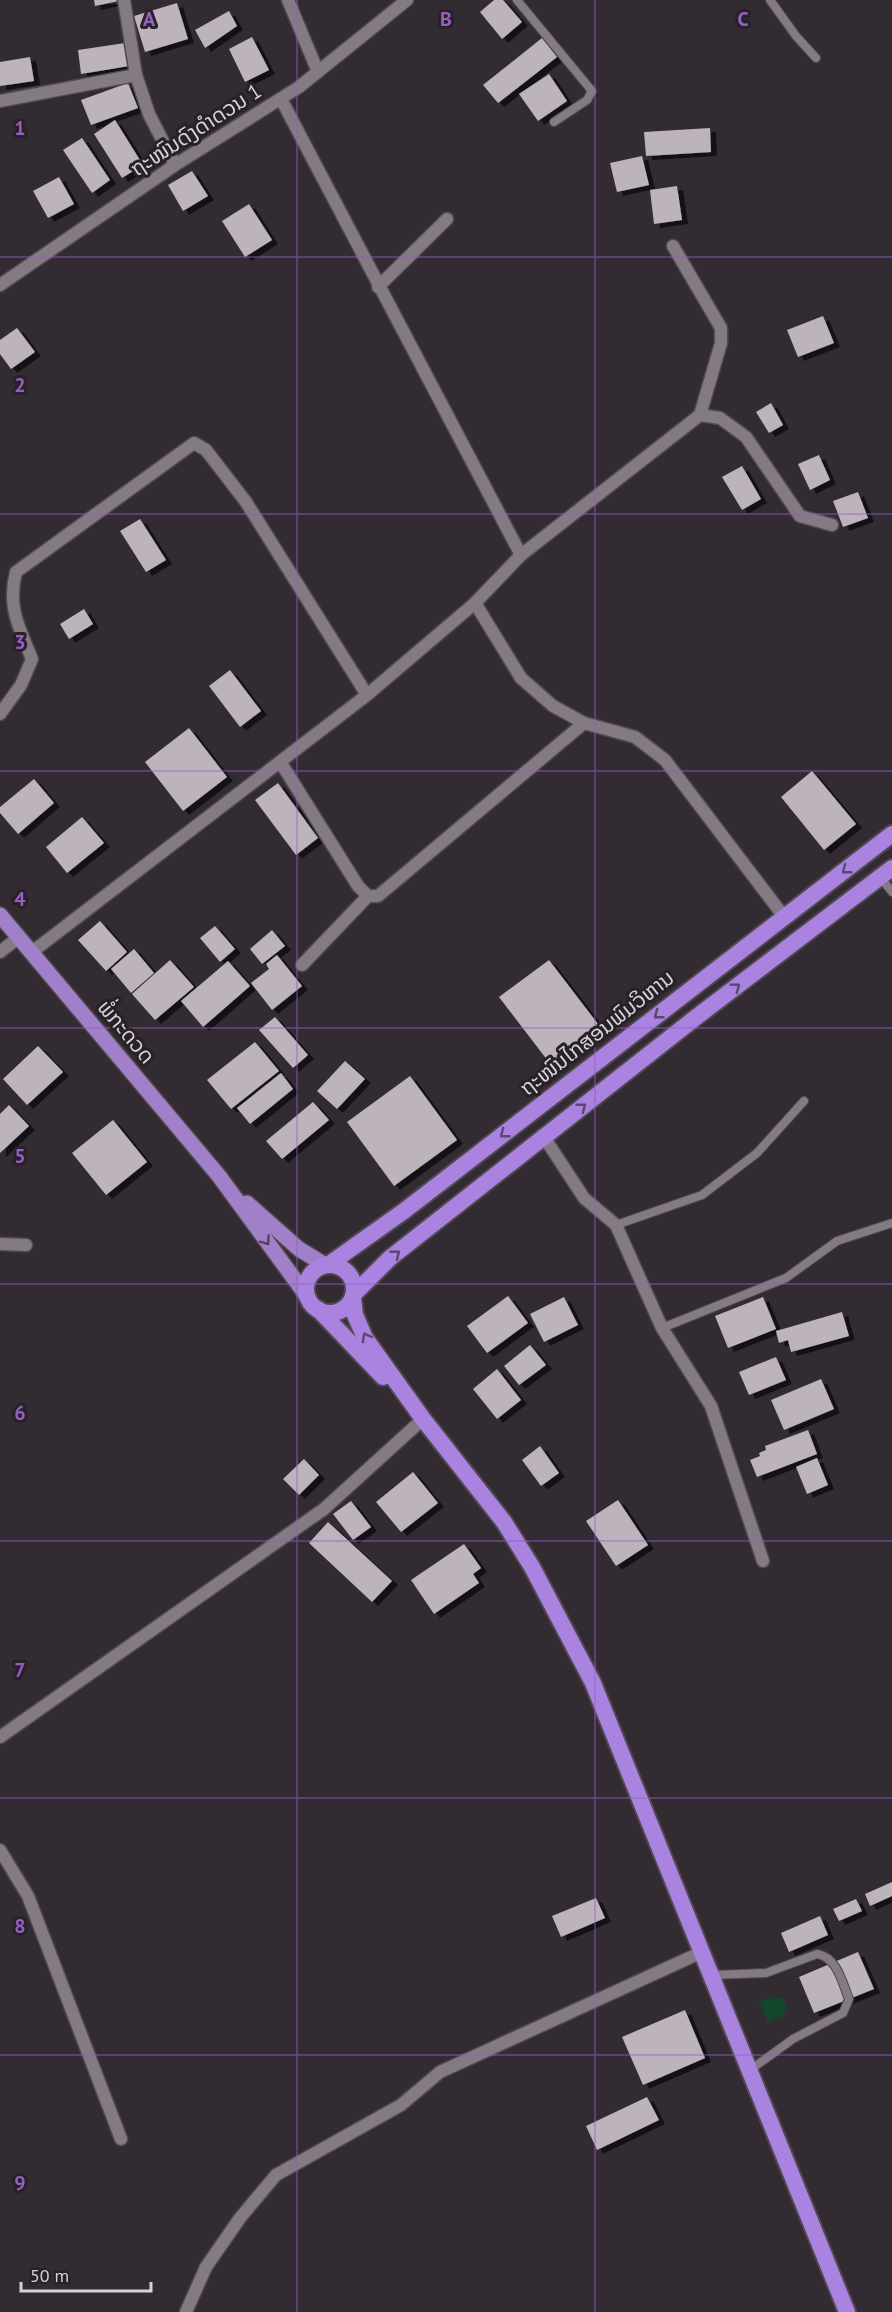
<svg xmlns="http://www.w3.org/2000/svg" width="892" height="2312" font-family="'PT Sans','Noto Sans Lao',sans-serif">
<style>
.green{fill:#14462b}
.building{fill:#bdb3bc;filter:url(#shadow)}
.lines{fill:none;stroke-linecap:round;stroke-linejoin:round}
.service-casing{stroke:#50484f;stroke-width:10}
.minor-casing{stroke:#50484f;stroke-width:15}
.primary-casing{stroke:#50484f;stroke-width:18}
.trunk-casing{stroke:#50484f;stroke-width:20}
.service{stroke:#837a83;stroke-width:8}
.minor{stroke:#837a83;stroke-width:12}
.primary{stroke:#a080c9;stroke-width:15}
.trunk{stroke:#aa82e0;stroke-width:16}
.oneway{stroke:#5d4872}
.oneway2{stroke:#534260}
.grid{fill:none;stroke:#975ec6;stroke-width:1.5;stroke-opacity:0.55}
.labels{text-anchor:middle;stroke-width:6;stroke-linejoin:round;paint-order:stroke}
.street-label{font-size:21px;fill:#d7d2d7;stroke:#292128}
.grid-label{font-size:20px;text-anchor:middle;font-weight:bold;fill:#975ec6;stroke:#292128;stroke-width:6;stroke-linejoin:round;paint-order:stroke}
</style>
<defs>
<filter id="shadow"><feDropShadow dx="6" dy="4" stdDeviation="0" flood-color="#0009"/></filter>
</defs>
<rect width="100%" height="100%" fill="#332b32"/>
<!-- green -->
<polygon class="green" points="774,1996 783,1999 787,2008 783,2016 768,2023 759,2002"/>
<!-- building -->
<g class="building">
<polygon points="94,0 119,0 119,1 95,6"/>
<polygon points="494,0 503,0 522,22 502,39 480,12"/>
<polygon points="177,3 188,39 145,52 134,16"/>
<polygon points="229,11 237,26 205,48 195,30"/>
<polygon points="252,37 269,70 245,82 229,49"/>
<polygon points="542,38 557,57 498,103 483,85"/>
<polygon points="125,43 129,66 81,74 78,50"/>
<polygon points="30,57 34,81 0,86 0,62"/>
<polygon points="549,74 567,101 538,121 519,94"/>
<polygon points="128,83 138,108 91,125 81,100"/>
<polygon points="115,120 143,165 122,178 94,134"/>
<polygon points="710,128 711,152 646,156 644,132"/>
<polygon points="82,138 110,180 92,193 63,150"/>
<polygon points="642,156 649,185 617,192 610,163"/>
<polygon points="192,171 208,196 183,211 168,185"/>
<polygon points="59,177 74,204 48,218 33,191"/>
<polygon points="677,186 682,220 654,224 650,190"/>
<polygon points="249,204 272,240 245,257 222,221"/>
<polygon points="823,316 834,343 798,357 787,330"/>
<polygon points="17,328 35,352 11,369 0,354 0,340"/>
<polygon points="771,403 783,425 769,433 756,412"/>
<polygon points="819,455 830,480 810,490 798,464"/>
<polygon points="742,466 761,499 742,510 722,477"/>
<polygon points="858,492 868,518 843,527 833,501"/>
<polygon points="140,519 166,560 146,572 120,531"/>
<polygon points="84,609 93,624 69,639 60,624"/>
<polygon points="230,670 261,711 240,727 209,686"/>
<polygon points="189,728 227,777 183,811 145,762"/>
<polygon points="812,771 856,824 824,850 781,797"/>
<polygon points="34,779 54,803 18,834 0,813 0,807"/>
<polygon points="278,783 318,838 296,855 255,800"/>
<polygon points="82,817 104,843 67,873 46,847"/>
<polygon points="100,921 127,952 106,971 78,940"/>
<polygon points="215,926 235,949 220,962 200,938"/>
<polygon points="272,930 285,946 262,964 250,949"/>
<polygon points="134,949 154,973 131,993 111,969"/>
<polygon points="277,955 302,986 272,1010 251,983 269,969 266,964"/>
<polygon points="170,960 194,987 155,1020 132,994"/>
<polygon points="549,960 601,1028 551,1065 499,997"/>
<polygon points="228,961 250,986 203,1027 181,1001"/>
<polygon points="275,1017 308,1055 293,1068 259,1030"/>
<polygon points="255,1042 279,1071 231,1109 207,1080"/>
<polygon points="38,1046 63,1072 27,1105 3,1079"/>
<polygon points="345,1061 365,1079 337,1109 317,1091"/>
<polygon points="281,1073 293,1089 250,1124 237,1108"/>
<polygon points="410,1076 457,1140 394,1186 347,1122"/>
<polygon points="313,1102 329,1120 282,1159 266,1141"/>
<polygon points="9,1105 29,1126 0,1153 0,1114"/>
<polygon points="113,1120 147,1162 106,1195 72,1153"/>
<polygon points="508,1296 528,1323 487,1353 467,1326"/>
<polygon points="564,1297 578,1325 544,1342 530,1314"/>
<polygon points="763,1297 776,1329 728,1348 715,1316"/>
<polygon points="842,1312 849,1336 791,1352 788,1340 779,1343 776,1331"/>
<polygon points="530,1345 546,1365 519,1385 504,1366"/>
<polygon points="776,1357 786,1380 749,1395 739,1372"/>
<polygon points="497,1369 521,1400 497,1419 473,1389"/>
<polygon points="821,1379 834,1409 784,1430 771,1400"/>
<polygon points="808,1430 817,1454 757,1477 750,1460 760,1456 759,1453 766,1450 765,1446"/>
<polygon points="540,1446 559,1473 541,1486 522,1460"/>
<polygon points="817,1458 828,1485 807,1494 796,1467"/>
<polygon points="304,1459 319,1475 299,1495 283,1479"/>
<polygon points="413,1472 438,1503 401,1532 376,1502"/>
<polygon points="618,1500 648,1545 616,1566 586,1521"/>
<polygon points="351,1501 371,1527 353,1540 333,1514"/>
<polygon points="328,1522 392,1581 372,1602 309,1543"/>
<polygon points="464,1544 481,1568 473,1574 479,1583 434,1614 411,1580"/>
<polygon points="892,1882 892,1896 870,1906 865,1894"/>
<polygon points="596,1898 605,1918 561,1937 552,1916"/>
<polygon points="856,1899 862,1911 839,1921 833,1909"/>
<polygon points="820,1916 828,1935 789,1952 781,1933"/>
<polygon points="858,1952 874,1989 814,2013 799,1977"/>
<polygon points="685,2010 705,2058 643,2085 622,2037"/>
<polygon points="647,2097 659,2120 597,2150 586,2126"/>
</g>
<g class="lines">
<!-- service casing -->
<g class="service-casing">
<g id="service">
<polyline points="517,0 592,91 587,100 554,122"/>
<polyline points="770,0 796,36 816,58"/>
<polyline points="880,877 892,892"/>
<polyline points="616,1225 702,1195 757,1153 804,1101"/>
<polyline points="662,1328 786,1278 837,1241 892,1223"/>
<path d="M712 1975 766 1973 817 1954C837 1957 842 1982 849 1999L843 2013 793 2039 750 2070"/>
</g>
</g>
<!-- minor casing -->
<g class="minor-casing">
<g id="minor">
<polyline points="124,0 136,75 149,114 175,165"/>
<polyline points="288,0 318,72"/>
<polyline points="281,99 521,555"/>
<polyline points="0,101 136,75"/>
<polyline points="0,285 175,165 299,87 407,0"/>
<polyline points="378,287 447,219"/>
<polyline points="700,415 720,418 746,437 800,516 832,525"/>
<polyline points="475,603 521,678 553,706 584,723 635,737 665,760 785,918"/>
<path d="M0 714 21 685 32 659C19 627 7 607 16 572L194 443 206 450 246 502 367 695"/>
<polyline points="281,763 358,886 368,896 378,896 584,723"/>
<polyline points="0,952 19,937"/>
<polyline points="32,952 367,695 475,603 521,555 700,415 721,343 721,328 673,246"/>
<polyline points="302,965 368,896"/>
<polyline points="544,1137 584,1198 616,1225 662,1328 711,1406 763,1561"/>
<polyline points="0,1244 26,1245"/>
<polyline points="0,1737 324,1509 423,1419"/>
<polyline points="0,1850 28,1896 121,2139"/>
<polyline points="186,2312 206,2267 240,2218 276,2175 401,2105 440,2072 702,1952"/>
</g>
</g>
<!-- primary casing -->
<g class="primary-casing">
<g id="primary">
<polyline points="0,915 219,1176 309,1299"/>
<polyline points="247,1203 299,1249 325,1265"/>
</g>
</g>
<!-- trunk casing -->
<g class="trunk-casing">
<g id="trunk">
<polyline points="328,1265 404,1211 892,834"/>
<circle cx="330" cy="1289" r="24"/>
<polyline points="354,1294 390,1258 699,1015 892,868"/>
<polyline points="353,1297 355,1315 365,1338 423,1419 504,1522 532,1567 593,1683 847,2312"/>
<polyline points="318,1309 383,1377"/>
</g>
</g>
<!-- service -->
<use href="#service" class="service"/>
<!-- minor -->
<use href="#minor" class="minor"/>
<!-- primary -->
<use href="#primary" class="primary"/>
<!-- trunk -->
<use href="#trunk" class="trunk"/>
</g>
<!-- one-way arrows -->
<defs><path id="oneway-chevron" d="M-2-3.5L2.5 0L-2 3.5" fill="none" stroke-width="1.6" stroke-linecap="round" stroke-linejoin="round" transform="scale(1.5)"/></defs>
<g class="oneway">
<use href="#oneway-chevron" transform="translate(846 870) rotate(142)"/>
<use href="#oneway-chevron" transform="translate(736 987) rotate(-37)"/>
<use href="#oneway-chevron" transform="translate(658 1015) rotate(142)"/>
<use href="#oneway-chevron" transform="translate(582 1107) rotate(-38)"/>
<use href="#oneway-chevron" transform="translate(504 1134) rotate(142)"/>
<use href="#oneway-chevron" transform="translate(396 1254) rotate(-39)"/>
<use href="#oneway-chevron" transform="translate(366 1337) rotate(-119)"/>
</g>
<use class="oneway2" href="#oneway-chevron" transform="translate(266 1241) rotate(54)"/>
<!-- grid -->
<path class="grid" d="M297 0V2312M595 0V2312M0 257H892M0 514H892M0 771H892M0 1028H892M0 1284H892M0 1541H892M0 1798H892M0 2055H892"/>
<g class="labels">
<!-- street labels -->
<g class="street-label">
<text transform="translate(196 130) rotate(-33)" y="7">ຖະໜົນດົງດຳດວນ 1</text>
<text transform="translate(126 1032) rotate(50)" y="7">ພໍ່ກະດວດ</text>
<text transform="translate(597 1033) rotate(-38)" y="7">ຖະໜົນໄກສອນພົມວິຫານ</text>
</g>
</g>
<g class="grid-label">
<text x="149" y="26">A</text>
<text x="446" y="26">B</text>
<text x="743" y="26">C</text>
<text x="20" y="135">1</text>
<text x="20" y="392">2</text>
<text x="20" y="649">3</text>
<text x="20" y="906">4</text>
<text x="20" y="1163">5</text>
<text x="20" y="1420">6</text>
<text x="20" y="1677">7</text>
<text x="20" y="1933">8</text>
<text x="20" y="2190">9</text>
</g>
<!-- scale -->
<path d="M21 2282v9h130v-9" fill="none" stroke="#d7d2d7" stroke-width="3"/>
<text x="30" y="2282" font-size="18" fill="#d7d2d7" stroke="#292128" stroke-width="4.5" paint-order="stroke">50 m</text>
</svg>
